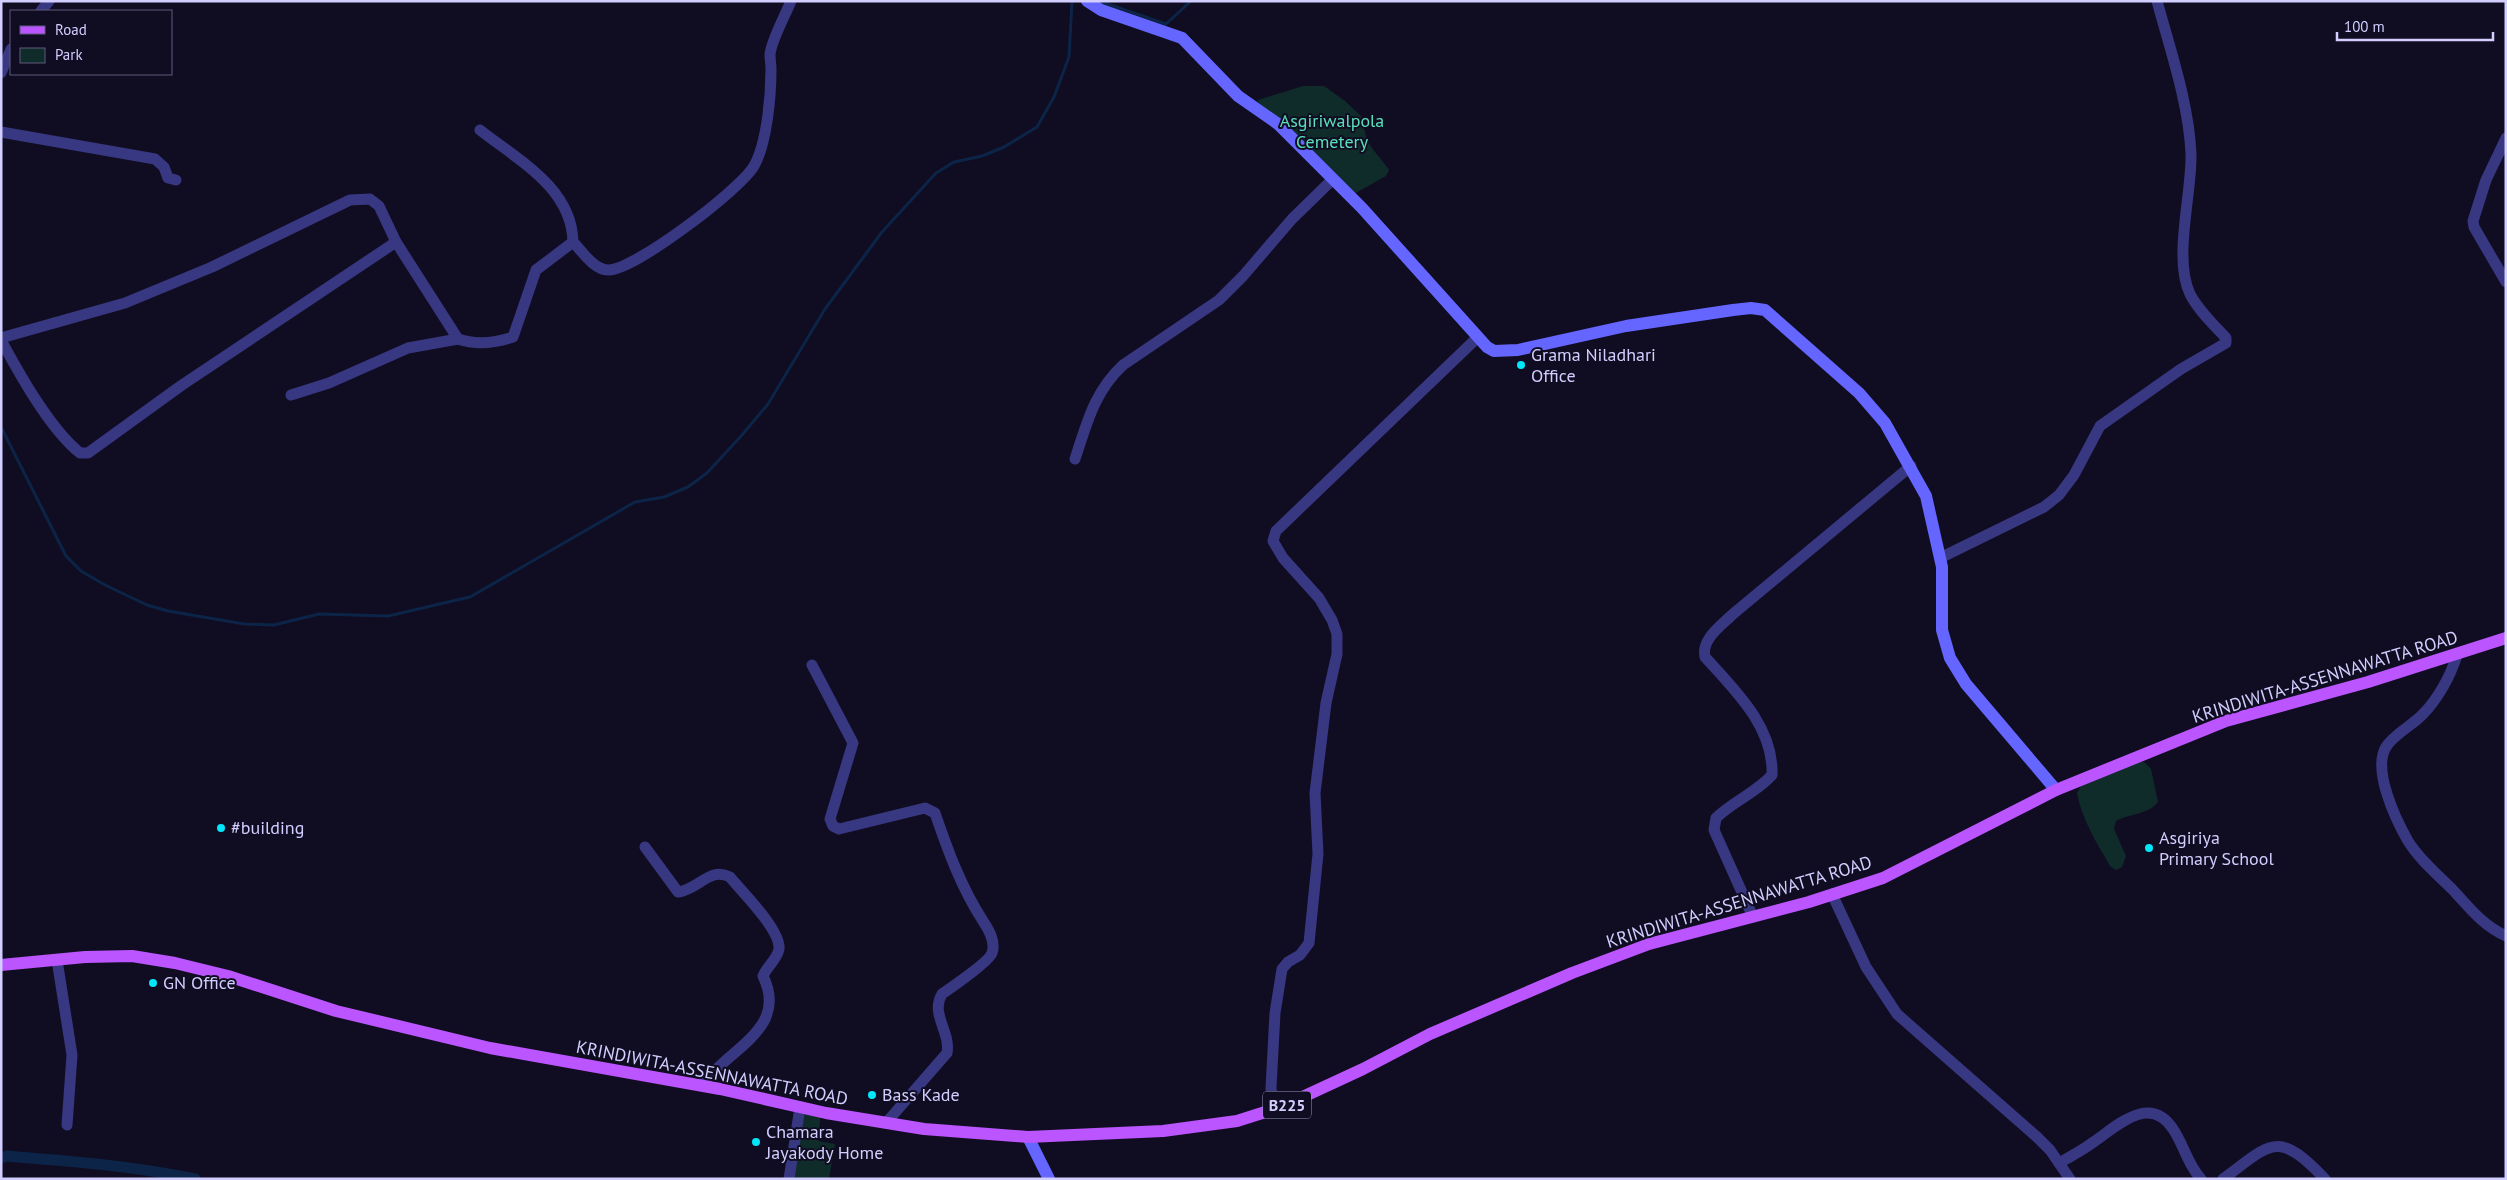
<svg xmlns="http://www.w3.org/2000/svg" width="2507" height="1180" font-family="'PT Sans',sans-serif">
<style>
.green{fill:#102c2a}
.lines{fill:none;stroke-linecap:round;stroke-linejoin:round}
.stream{stroke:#0c2447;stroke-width:3}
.canal{stroke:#0c2447;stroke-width:11}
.street{stroke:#383781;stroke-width:11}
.secondary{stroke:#6565ff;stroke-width:12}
.primary{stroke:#b5f;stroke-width:12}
.poi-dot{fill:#00e7f9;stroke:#100d22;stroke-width:2}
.labels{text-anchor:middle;stroke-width:4;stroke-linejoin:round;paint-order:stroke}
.shield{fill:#100d22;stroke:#9894bd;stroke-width:1}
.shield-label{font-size:16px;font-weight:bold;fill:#d2ceff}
.park-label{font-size:18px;fill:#59e0bb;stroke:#100d22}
.poi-label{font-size:18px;fill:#d2ceff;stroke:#100d22;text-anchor:start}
.street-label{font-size:18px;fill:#d2ceff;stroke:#100d22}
</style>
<rect width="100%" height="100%" fill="#100d22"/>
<!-- green -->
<g class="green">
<path d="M1303 86H1324L1345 101 1363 118C1365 147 1374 148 1389 170L1386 176 1352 195 1257 104 1258 100Z"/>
<path d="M2140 762H2144L2151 769 2158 802C2148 815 2130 813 2116 821L2114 829 2126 856 2122 867 2116 870 2110 866C2097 843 2082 820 2077 793L2081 786Z"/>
<polygon points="800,1107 821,1112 818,1141 835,1144 829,1179 789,1179"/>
</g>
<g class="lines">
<!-- stream -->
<g class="stream">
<polyline points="1099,1 1166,24 1191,1"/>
<polyline points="1,427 66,556 81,571 105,585 147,605 168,611 244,624 274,625 319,614 388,616 470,597 635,502 664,497 688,487 707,473 742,435 768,404 825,309 882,232 936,173 954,162 982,156 1004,147 1037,127 1054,97 1069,57 1072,1"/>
</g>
<!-- canal -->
<path class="canal" d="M1 1158 7 1156C70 1161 134 1166 195 1179"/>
<!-- street -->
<g class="street">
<polyline points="41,11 49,1"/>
<polyline points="1,73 11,49"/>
<path d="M480 130C518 160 572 188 573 242 582 251 594 270 608 270 633 271 740 190 754 166 767 143 771 96 771 69 771 65 770 59 770 54 772 39 785 16 791 1"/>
<polyline points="1,132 155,159 164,167 168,178 176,180"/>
<polyline points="2506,138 2486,180 2473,221 2474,227 2506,282"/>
<path d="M1 338 125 303 212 267 350 200 370 199 379 206 396 242 458 339C476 345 495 343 513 337L536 270 573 242"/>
<path d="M1 340C20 375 50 429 80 453H88L182 385 396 242"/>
<polyline points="291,395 329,383 408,348 458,339"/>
<path d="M1075 459C1087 423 1094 392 1123 365L1219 300 1243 276 1292 219 1333 179"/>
<path d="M1940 558 2044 507 2059 495 2074 475 2100 426 2181 369 2226 343V338C2214 325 2198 310 2190 294 2173 258 2192 194 2191 154 2189 104 2170 49 2157 1"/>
<path d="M2457 655C2451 675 2438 699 2423 714 2413 725 2394 734 2386 747 2372 770 2396 820 2408 841 2419 859 2437 874 2452 889 2469 907 2482 925 2506 936"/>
<path d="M812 665 853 743 830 819 833 826 839 829 925 808 935 813C948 851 961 887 983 921 989 930 996 942 992 953 989 962 952 987 942 994 930 1014 951 1032 947 1053L886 1123"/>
<path d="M645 847 678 892C698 890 710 866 730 877 742 892 781 930 779 949 777 960 767 966 763 976 781 1013 758 1033 731 1056 720 1065 711 1075 700 1085"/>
<polyline points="1832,894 1866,967 1897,1014 2037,1137 2050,1150 2070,1179"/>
<path d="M1753 917 1714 830 1716 818C1733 801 1756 793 1772 775 1774 727 1735 690 1705 657 1701 639 1721 626 1733 614L1911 466"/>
<polyline points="57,960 72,1055 67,1125"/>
<polyline points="1274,1110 1271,1088 1275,1013 1282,969 1288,962 1300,955 1309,943 1318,854 1315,793 1326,703 1337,654 1337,634 1332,620 1319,598 1283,558 1273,541 1276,531 1478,337"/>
<path d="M2059 1163C2072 1156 2084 1149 2095 1141 2118 1125 2150 1094 2173 1129 2184 1145 2187 1164 2201 1179"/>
<polyline points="789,1179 800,1107"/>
<path d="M2223 1179C2272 1143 2277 1129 2325 1179"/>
</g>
<!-- secondary -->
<g class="secondary">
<polyline points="1087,1 1101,10 1182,38 1238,96 1278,124 1362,208 1487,347 1494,351 1518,350 1626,326 1733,310 1751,308 1765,310 1859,393 1885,423 1926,496 1942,567 1942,630 1950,658 1966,684 2056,790"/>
<polyline points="1028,1137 1049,1179"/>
</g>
<!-- primary -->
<polyline class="primary" points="1,965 85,957 132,956 175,963 228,976 336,1011 490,1048 720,1089 826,1113 924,1129 1028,1137 1163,1131 1237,1121 1281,1107 1363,1069 1430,1034 1572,973 1649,944 1809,902 1883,878 2056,790 2226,721 2368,682 2506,638"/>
</g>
<!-- markers -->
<g class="poi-dot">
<circle cx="1521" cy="365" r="5"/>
<circle cx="221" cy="828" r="5"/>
<circle cx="2149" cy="848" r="5"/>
<circle cx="153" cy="983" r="5"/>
<circle cx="872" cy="1095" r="5"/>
<circle cx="756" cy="1142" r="5"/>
</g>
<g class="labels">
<!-- shield labels -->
<rect class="shield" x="1263" y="1091.5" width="48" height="27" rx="4"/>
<g class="shield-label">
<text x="1287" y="1111">B225</text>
</g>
<!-- park labels -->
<g class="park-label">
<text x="1332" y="127">Asgiriwalpola<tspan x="1332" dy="21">Cemetery</tspan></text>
</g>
<!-- poi labels -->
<g class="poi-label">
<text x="1531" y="361">Grama Niladhari<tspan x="1531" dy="21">Office</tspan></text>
<text x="231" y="834">#building</text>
<text x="2159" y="844">Asgiriya<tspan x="2159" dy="21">Primary School</tspan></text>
<text x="163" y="989">GN Office</text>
<text x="882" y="1101">Bass Kade</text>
<text x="766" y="1138">Chamara<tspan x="766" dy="21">Jayakody Home</tspan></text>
</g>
<!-- street labels -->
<g class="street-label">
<text transform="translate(2325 677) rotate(-17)" y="6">KRINDIWITA-ASSENNAWATTA ROAD</text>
<text transform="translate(1739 902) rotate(-17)" y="6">KRINDIWITA-ASSENNAWATTA ROAD</text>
<text transform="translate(712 1073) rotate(11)" y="6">KRINDIWITA-ASSENNAWATTA ROAD</text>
</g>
</g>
<!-- border -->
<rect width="2507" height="1180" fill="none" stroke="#d2ceff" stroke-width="5"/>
<!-- legend -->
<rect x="10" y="10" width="162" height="65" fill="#100d22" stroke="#5e5a7a"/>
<rect x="20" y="26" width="25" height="8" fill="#bb55ff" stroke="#5e5a7a"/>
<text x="55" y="35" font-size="15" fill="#d2ceff">Road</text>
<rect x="20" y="48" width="25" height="15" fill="#102c2a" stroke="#5e5a7a"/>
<text x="55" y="60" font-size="15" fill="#d2ceff">Park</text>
<!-- scale -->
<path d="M2337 32v8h156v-8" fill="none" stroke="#d2ceff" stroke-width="2.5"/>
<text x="2344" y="32" font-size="15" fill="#d2ceff" stroke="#100d22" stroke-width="4" paint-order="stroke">100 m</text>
</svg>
